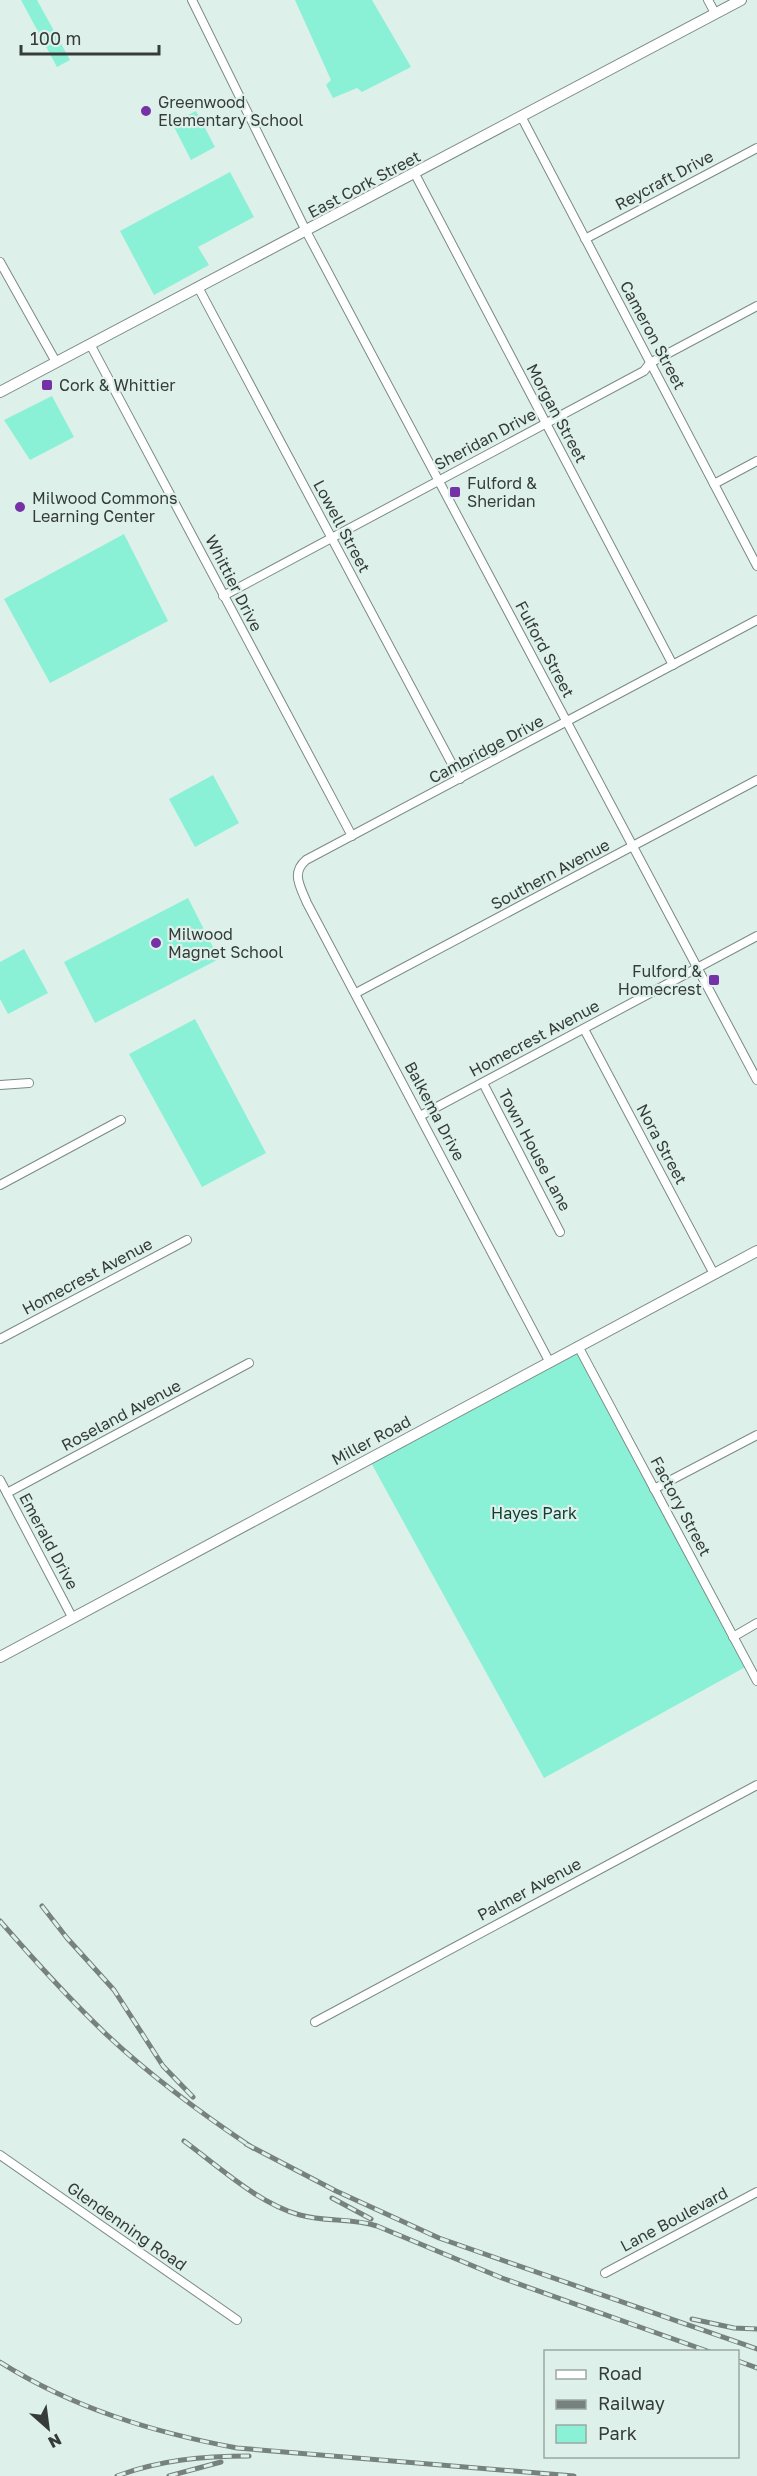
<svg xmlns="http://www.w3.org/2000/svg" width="757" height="2476" font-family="'Golos Text',sans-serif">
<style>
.green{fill:#8af1d7}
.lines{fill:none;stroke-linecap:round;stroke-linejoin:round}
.minor-casing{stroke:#7a8a85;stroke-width:10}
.tertiary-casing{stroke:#7a8a85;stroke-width:12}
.minor{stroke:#fff;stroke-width:8}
.tertiary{stroke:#fff;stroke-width:10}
.rail-casing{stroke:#77827f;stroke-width:5}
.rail{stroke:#def0ea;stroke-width:3;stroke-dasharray:9;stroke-linecap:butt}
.poi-dot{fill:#7432a6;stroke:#def0ea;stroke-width:2}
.labels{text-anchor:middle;stroke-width:4.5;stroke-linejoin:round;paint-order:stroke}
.poi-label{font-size:16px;fill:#353c3a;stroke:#def0ea;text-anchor:start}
.street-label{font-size:16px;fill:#353c3a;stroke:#def0ea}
.park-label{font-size:16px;fill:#0d3d33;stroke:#def0ea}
</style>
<rect width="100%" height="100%" fill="#def0ea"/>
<!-- green -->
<g class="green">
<polygon points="21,0 37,0 70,60 57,67"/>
<polygon points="295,0 372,0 411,67 362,92 357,88 333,98 326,85 331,80"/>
<polygon points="196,111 215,147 191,160 172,123"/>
<polygon points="230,172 254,217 198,247 209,265 154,295 120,231"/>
<polygon points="52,396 74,437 30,460 4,420"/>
<polygon points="124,534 168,621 50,683 4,599"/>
<polygon points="213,775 239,823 195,847 169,799"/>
<polygon points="188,898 219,959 95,1023 64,962"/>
<polygon points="24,949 48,993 8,1014 0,999 0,962"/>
<polygon points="195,1019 266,1153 202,1187 129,1054"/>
<polygon points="578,1346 749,1665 544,1778 369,1459"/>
</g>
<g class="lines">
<!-- minor casing -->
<g class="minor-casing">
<g id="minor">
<polyline points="192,0 306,231 757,1080"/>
<polyline points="708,0 715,13"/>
<polyline points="522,118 757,566"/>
<polyline points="415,174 673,665"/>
<polyline points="585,239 757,148"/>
<polyline points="0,262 56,362"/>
<polyline points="198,287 460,779"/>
<polyline points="90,344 352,836"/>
<polyline points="714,484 757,461"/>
<polyline points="223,596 644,371 650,363 757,306"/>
<polyline points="356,993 757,780"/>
<polyline points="584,1029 714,1274"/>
<polyline points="483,1083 560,1232"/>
<polyline points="0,1085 29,1083"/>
<polyline points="420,1116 757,936"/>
<polyline points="0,1185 121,1120"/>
<polyline points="0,1339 187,1240"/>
<polyline points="578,1346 757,1681"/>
<path d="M549 1361 307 903C300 886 291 873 306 860L757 620"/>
<polyline points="0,1480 72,1617"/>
<polyline points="654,1489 757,1435"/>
<polyline points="7,1493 249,1363"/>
<polyline points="733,1637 757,1623"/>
<polyline points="315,2022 757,1785"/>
<polyline points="0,2155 237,2320"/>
<polyline points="605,2273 757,2192"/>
</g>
</g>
<!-- tertiary casing -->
<g class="tertiary-casing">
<g id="tertiary">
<polyline points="0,392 741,0"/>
<polyline points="0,1657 757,1251"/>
</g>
</g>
<!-- minor -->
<use href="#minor" class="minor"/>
<!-- tertiary -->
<use href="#tertiary" class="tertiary"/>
<!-- rail casing -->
<g class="rail-casing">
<g id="rail">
<polyline points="42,1906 67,1938 114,1990 163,2066 193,2097"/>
<path d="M0 1921C34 1960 69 1999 107 2035 152 2077 202 2114 253 2148"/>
<path d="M184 2141C218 2166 259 2204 300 2215 325 2222 352 2218 377 2226L502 2278 710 2352"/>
<polyline points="246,2144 336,2191 439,2238 757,2349"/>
<polyline points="332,2198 371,2219"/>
<polyline points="692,2319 734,2328 757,2329"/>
<polyline points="738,2361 757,2368"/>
<path d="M0 2362C73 2408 152 2432 237 2448L574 2476"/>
<path d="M117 2476C160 2460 203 2456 249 2456"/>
<polyline points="169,2476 221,2462"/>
</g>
</g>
<!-- rail -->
<use href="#rail" class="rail"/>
</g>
<!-- markers -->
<g class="poi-dot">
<circle cx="146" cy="111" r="6"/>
<rect x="41" y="379" width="12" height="12" rx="3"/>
<rect x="449" y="486" width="12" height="12" rx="3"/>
<circle cx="20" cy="507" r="6"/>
<circle cx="156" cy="943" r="6"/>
<rect x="708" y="974" width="12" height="12" rx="3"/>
</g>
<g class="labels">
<!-- poi labels -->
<g class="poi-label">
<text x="158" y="108">Greenwood<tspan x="158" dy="18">Elementary School</tspan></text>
<text x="59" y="391">Cork &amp; Whittier</text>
<text x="467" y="489">Fulford &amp;<tspan x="467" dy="18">Sheridan</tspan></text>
<text x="32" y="504">Milwood Commons<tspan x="32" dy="18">Learning Center</tspan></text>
<text x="168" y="940">Milwood<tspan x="168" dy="18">Magnet School</tspan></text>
<text x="702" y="977" text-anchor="end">Fulford &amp;<tspan x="702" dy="18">Homecrest</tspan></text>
</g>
<!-- street labels -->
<g class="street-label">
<text transform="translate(664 180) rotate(-28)" y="6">Reycraft Drive</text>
<text transform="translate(364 184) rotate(-28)" y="6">East Cork Street</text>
<text transform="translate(653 335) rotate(62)" y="6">Cameron Street</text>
<text transform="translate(557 413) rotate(62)" y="6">Morgan Street</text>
<text transform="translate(485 439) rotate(-28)" y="6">Sheridan Drive</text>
<text transform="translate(342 526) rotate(62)" y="6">Lowell Street</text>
<text transform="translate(234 583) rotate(63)" y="6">Whittier Drive</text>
<text transform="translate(545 649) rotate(62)" y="6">Fulford Street</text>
<text transform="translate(486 749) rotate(-28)" y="6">Cambridge Drive</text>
<text transform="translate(550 874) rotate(-28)" y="6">Southern Avenue</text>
<text transform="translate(534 1038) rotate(-28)" y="6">Homecrest Avenue</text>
<text transform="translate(435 1111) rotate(62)" y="6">Balkema Drive</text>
<text transform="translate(662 1144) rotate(62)" y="6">Nora Street</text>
<text transform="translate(535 1150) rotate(62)" y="6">Town House Lane</text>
<text transform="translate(87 1276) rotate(-28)" y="6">Homecrest Avenue</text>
<text transform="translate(121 1415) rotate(-28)" y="6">Roseland Avenue</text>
<text transform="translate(371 1440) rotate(-28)" y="6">Miller Road</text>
<text transform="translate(681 1506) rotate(62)" y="6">Factory Street</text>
<text transform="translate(49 1541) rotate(62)" y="6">Emerald Drive</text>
<text transform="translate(529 1889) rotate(-28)" y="6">Palmer Avenue</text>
<text transform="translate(674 2219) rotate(-28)" y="6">Lane Boulevard</text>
<text transform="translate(127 2226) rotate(35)" y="6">Glendenning Road</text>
</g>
<!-- park labels -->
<g class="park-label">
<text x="534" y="1519">Hayes Park</text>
</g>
</g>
<!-- legend -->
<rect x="544" y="2350" width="195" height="108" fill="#def0ea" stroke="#9aa8a4" stroke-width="1.5"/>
<rect x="556" y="2370" width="30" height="9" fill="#ffffff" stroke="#9aa8a4" stroke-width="1.5"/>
<text x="598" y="2380" font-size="18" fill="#353c3a">Road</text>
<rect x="556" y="2400" width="30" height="9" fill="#77827f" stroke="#9aa8a4" stroke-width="1.5"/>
<text x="598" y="2410" font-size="18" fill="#353c3a">Railway</text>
<rect x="556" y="2425" width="30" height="18" fill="#8af1d7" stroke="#9aa8a4" stroke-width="1.5"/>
<text x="598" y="2440" font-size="18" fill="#353c3a">Park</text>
<!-- north arrow -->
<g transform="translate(48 2428) rotate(152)" stroke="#def0ea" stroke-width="4.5" paint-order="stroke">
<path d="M0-4.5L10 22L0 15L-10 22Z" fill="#353c3a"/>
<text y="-9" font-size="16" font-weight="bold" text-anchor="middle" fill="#353c3a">N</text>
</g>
<!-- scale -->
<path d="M21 45v9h138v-9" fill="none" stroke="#353c3a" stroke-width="3"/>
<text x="30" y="45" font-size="18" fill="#353c3a" stroke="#def0ea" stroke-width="4.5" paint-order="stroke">100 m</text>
</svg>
